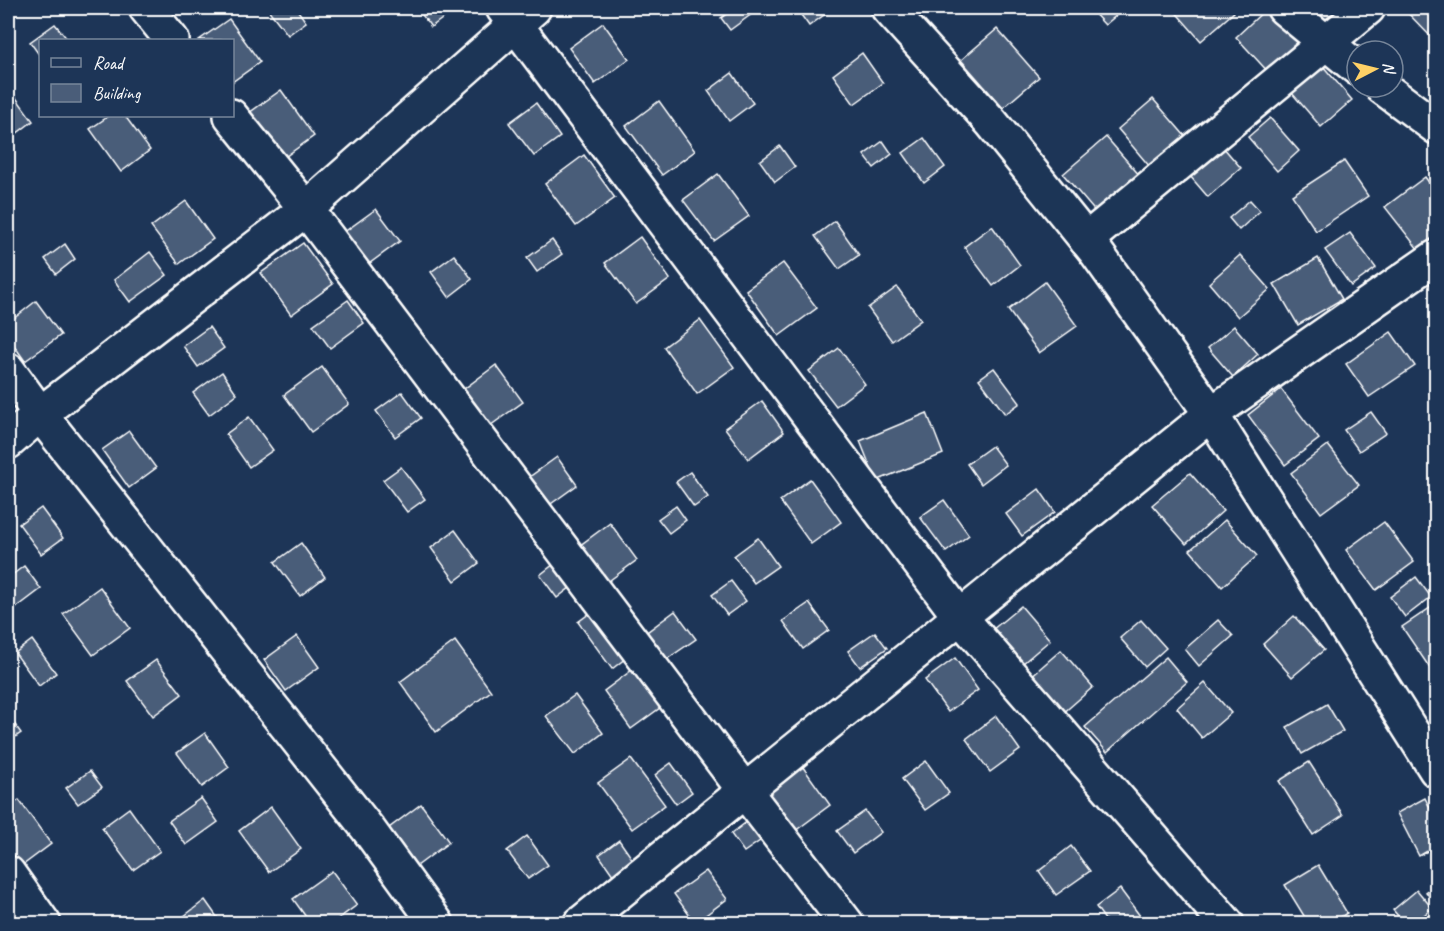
<svg xmlns="http://www.w3.org/2000/svg" width="1444" height="931" font-family="Caveat,sans-serif">
<style>
.building{fill:#4a5d79;stroke:#fff;stroke-width:1.5}
.lines{fill:none;stroke-linecap:round;stroke-linejoin:round}
.minor-casing{stroke:#fff;stroke-width:38}
.minor{stroke:#1d3557;stroke-width:33}
</style>
<rect width="100%" height="100%" fill="#1d3557"/>
<filter id="ink" filterUnits="userSpaceOnUse"><feTurbulence type="fractalNoise" baseFrequency=".0167" numOctaves="2"/><feDisplacementMap in="SourceGraphic" scale="12" xChannelSelector="R" yChannelSelector="G"/><feConvolveMatrix kernelMatrix="1 2 1 2 8 2 1 2 1" color-interpolation-filters="sRGB"/></filter>
<g filter="url(#ink)">
<!-- building -->
<g class="building">
<polygon points="267,8 296,8 306,22 288,35"/>
<polygon points="417,8 457,8 431,27"/>
<polygon points="735,8 753,8 756,11 730,30 721,18"/>
<polygon points="796,8 825,8 828,12 809,26"/>
<polygon points="1089,8 1125,8 1105,25"/>
<polygon points="1172,8 1229,8 1234,12 1201,41"/>
<polygon points="1267,8 1302,47 1271,75 1236,37"/>
<polygon points="1305,8 1341,8 1344,10 1327,28"/>
<polygon points="1403,8 1436,8 1436,38 1434,40"/>
<polygon points="229,19 260,62 232,82 232,40 199,40"/>
<polygon points="603,23 629,59 595,84 569,48"/>
<polygon points="55,24 68,40 40,40 40,56 30,42"/>
<polygon points="997,29 1039,77 1003,108 961,60"/>
<polygon points="862,53 883,83 854,104 833,75"/>
<polygon points="1316,58 1352,100 1321,127 1285,85"/>
<polygon points="732,73 753,103 729,121 708,91"/>
<polygon points="9,88 33,121 8,140 8,89"/>
<polygon points="281,90 314,136 282,159 249,113"/>
<polygon points="1153,99 1185,136 1150,167 1118,129"/>
<polygon points="659,101 695,151 662,175 626,126"/>
<polygon points="536,103 560,137 534,156 509,123"/>
<polygon points="109,116 125,116 150,150 121,172 90,129"/>
<polygon points="1270,118 1299,151 1277,171 1248,137"/>
<polygon points="1106,137 1141,177 1098,215 1063,174"/>
<polygon points="924,138 945,167 924,183 903,153"/>
<polygon points="1217,140 1241,168 1208,197 1184,169"/>
<polygon points="883,141 892,154 874,168 864,155"/>
<polygon points="780,146 795,167 775,182 760,161"/>
<polygon points="584,155 615,198 576,226 545,184"/>
<polygon points="1344,161 1368,196 1316,231 1292,195"/>
<polygon points="718,174 749,216 714,241 683,200"/>
<polygon points="1425,177 1436,192 1436,235 1418,249 1385,207"/>
<polygon points="1250,200 1260,211 1239,230 1229,218"/>
<polygon points="186,201 213,239 179,264 151,227"/>
<polygon points="376,209 400,241 366,266 343,233"/>
<polygon points="835,221 859,255 839,269 815,236"/>
<polygon points="992,226 1020,265 993,286 964,247"/>
<polygon points="1350,233 1376,268 1351,286 1325,250"/>
<polygon points="640,237 670,279 636,304 605,263"/>
<polygon points="552,240 562,254 537,272 527,258"/>
<polygon points="303,243 333,284 291,315 261,273"/>
<polygon points="65,244 75,259 56,274 45,259"/>
<polygon points="150,252 167,275 130,302 114,280"/>
<polygon points="454,255 472,279 449,297 431,272"/>
<polygon points="1240,255 1270,289 1238,317 1209,283"/>
<polygon points="1318,258 1342,299 1298,325 1274,284"/>
<polygon points="783,263 817,308 779,336 746,290"/>
<polygon points="1045,282 1077,326 1039,353 1008,310"/>
<polygon points="897,287 921,320 892,341 868,308"/>
<polygon points="348,300 364,323 330,348 313,325"/>
<polygon points="36,301 61,335 25,361 8,337 8,323"/>
<polygon points="700,320 734,367 697,394 664,347"/>
<polygon points="1234,326 1258,354 1233,377 1208,348"/>
<polygon points="209,327 224,348 198,367 183,346"/>
<polygon points="1391,332 1415,366 1369,397 1346,364"/>
<polygon points="839,348 865,384 836,406 809,371"/>
<polygon points="496,365 523,402 487,428 460,392"/>
<polygon points="322,367 349,404 311,432 284,395"/>
<polygon points="994,368 1020,403 1005,414 979,379"/>
<polygon points="222,372 237,394 209,415 193,393"/>
<polygon points="1281,389 1319,439 1285,465 1248,415"/>
<polygon points="402,392 421,418 395,437 376,411"/>
<polygon points="762,401 784,432 748,459 725,428"/>
<polygon points="1371,412 1386,433 1359,451 1344,430"/>
<polygon points="927,413 943,454 876,481 860,441"/>
<polygon points="249,417 273,450 249,467 226,434"/>
<polygon points="129,431 156,468 129,488 102,450"/>
<polygon points="1328,445 1359,485 1321,513 1291,473"/>
<polygon points="992,446 1006,465 981,484 967,464"/>
<polygon points="557,457 577,485 548,506 528,478"/>
<polygon points="401,467 425,499 407,512 383,480"/>
<polygon points="690,472 708,497 694,507 676,482"/>
<polygon points="1190,473 1223,511 1186,544 1152,505"/>
<polygon points="810,479 841,522 811,544 780,501"/>
<polygon points="1039,489 1055,512 1022,536 1006,514"/>
<polygon points="944,500 969,535 946,552 920,517"/>
<polygon points="676,506 686,520 669,533 658,519"/>
<polygon points="41,508 63,538 41,554 19,524"/>
<polygon points="1225,520 1257,556 1222,587 1190,550"/>
<polygon points="1384,522 1414,562 1376,590 1346,550"/>
<polygon points="610,523 637,560 606,583 579,546"/>
<polygon points="455,530 479,563 455,581 431,548"/>
<polygon points="758,538 778,566 754,583 734,556"/>
<polygon points="301,543 325,577 300,596 275,562"/>
<polygon points="554,564 571,587 557,598 540,575"/>
<polygon points="24,566 41,589 12,611 8,605 8,578"/>
<polygon points="1416,577 1431,597 1405,617 1390,597"/>
<polygon points="731,581 746,601 727,615 712,595"/>
<polygon points="100,587 130,628 93,655 63,614"/>
<polygon points="809,603 829,630 803,649 783,621"/>
<polygon points="1436,604 1436,677 1402,627"/>
<polygon points="1021,606 1050,640 1022,664 992,630"/>
<polygon points="597,608 631,654 612,669 578,622"/>
<polygon points="675,611 696,639 667,659 647,632"/>
<polygon points="1294,616 1324,650 1292,677 1263,644"/>
<polygon points="1141,620 1166,648 1145,667 1120,638"/>
<polygon points="1218,620 1233,636 1199,666 1185,649"/>
<polygon points="875,632 887,648 860,667 848,651"/>
<polygon points="297,636 319,667 286,691 264,660"/>
<polygon points="32,640 56,673 39,686 15,653"/>
<polygon points="455,641 491,691 436,732 400,682"/>
<polygon points="1061,650 1093,687 1061,715 1029,678"/>
<polygon points="1166,657 1187,682 1107,752 1085,727"/>
<polygon points="955,658 978,690 948,712 925,680"/>
<polygon points="156,660 182,694 153,716 127,681"/>
<polygon points="636,667 664,705 631,729 604,691"/>
<polygon points="1205,683 1231,713 1202,738 1177,708"/>
<polygon points="575,695 603,733 575,754 546,716"/>
<polygon points="1327,704 1343,731 1302,754 1287,727"/>
<polygon points="996,716 1020,750 990,772 966,739"/>
<polygon points="10,718 21,733 8,742 8,720"/>
<polygon points="205,733 229,767 202,787 177,753"/>
<polygon points="631,759 665,805 632,829 598,783"/>
<polygon points="926,761 949,793 925,810 902,779"/>
<polygon points="1309,762 1343,815 1313,835 1279,781"/>
<polygon points="671,763 692,792 676,804 655,775"/>
<polygon points="800,763 830,805 791,834 760,792"/>
<polygon points="90,771 102,787 78,804 66,788"/>
<polygon points="201,798 218,822 186,845 169,821"/>
<polygon points="1425,798 1436,820 1436,846 1419,856 1397,813"/>
<polygon points="19,800 51,844 19,868 8,852 8,808"/>
<polygon points="421,804 449,842 417,866 389,828"/>
<polygon points="271,807 301,849 269,872 239,831"/>
<polygon points="129,808 160,851 133,870 102,828"/>
<polygon points="865,811 881,832 853,853 837,831"/>
<polygon points="753,817 767,836 744,852 731,834"/>
<polygon points="527,836 548,865 528,879 507,851"/>
<polygon points="619,840 633,860 613,875 599,855"/>
<polygon points="1071,846 1090,871 1056,895 1039,871"/>
<polygon points="1318,865 1347,913 1330,924 1309,924 1285,885"/>
<polygon points="332,871 357,905 331,924 311,924 293,899"/>
<polygon points="706,871 727,899 695,923 674,894"/>
<polygon points="1436,884 1436,905 1426,892"/>
<polygon points="1120,889 1146,924 1108,924 1096,907"/>
<polygon points="1417,890 1432,908 1414,924 1405,924 1393,910"/>
<polygon points="205,900 222,924 175,924 175,923"/>
</g>
<g class="lines">
<!-- minor casing -->
<g class="minor-casing">
<g id="minor">
<polyline points="146,8 172,40"/>
<polyline points="503,8 960,617 1227,924"/>
<polyline points="888,8 992,123 1096,252 1211,414 1436,770"/>
<polyline points="1284,8 1357,68"/>
<polyline points="1382,87 1436,127"/>
<polyline points="231,116 306,209 744,790 847,924"/>
<polyline points="1086,240 1368,8"/>
<polyline points="8,370 40,414 368,829 437,924"/>
<polyline points="8,442 40,414 306,209 534,8"/>
<polyline points="8,873 44,924"/>
<polyline points="580,924 1211,414 1436,257"/>
</g>
</g>
<!-- minor -->
<use href="#minor" class="minor"/>
</g>
</g>
<!-- margin -->
<rect width="1444" height="931" fill="none" stroke="#1d3557" stroke-width="30"/>
<rect x="15" y="15" width="1414" height="901" fill="none" stroke="#fff" stroke-width="2" filter="url(#ink)"/>
<!-- legend -->
<rect x="39" y="39" width="195" height="78" fill="#1d3557" stroke="#77869a" stroke-width="1.5"/>
<rect x="51" y="58" width="30" height="9" fill="#1d3557" stroke="#77869a" stroke-width="1.5"/>
<text x="93" y="69" font-size="18" fill="#ffffff">Road</text>
<rect x="51" y="84" width="30" height="18" fill="#4a5d79" stroke="#77869a" stroke-width="1.5"/>
<text x="93" y="99" font-size="18" fill="#ffffff">Building</text>
<!-- north arrow -->
<g transform="translate(1375 69) rotate(83)"><circle r="28" fill="#1d3557" stroke="#77869a" stroke-width="1.5"/>
<path d="M0-4.5L10 22L0 15L-10 22Z" fill="#ffd166"/>
<text y="-9" font-size="16" font-weight="bold" text-anchor="middle" fill="#ffffff">N</text>
</g>
</svg>
